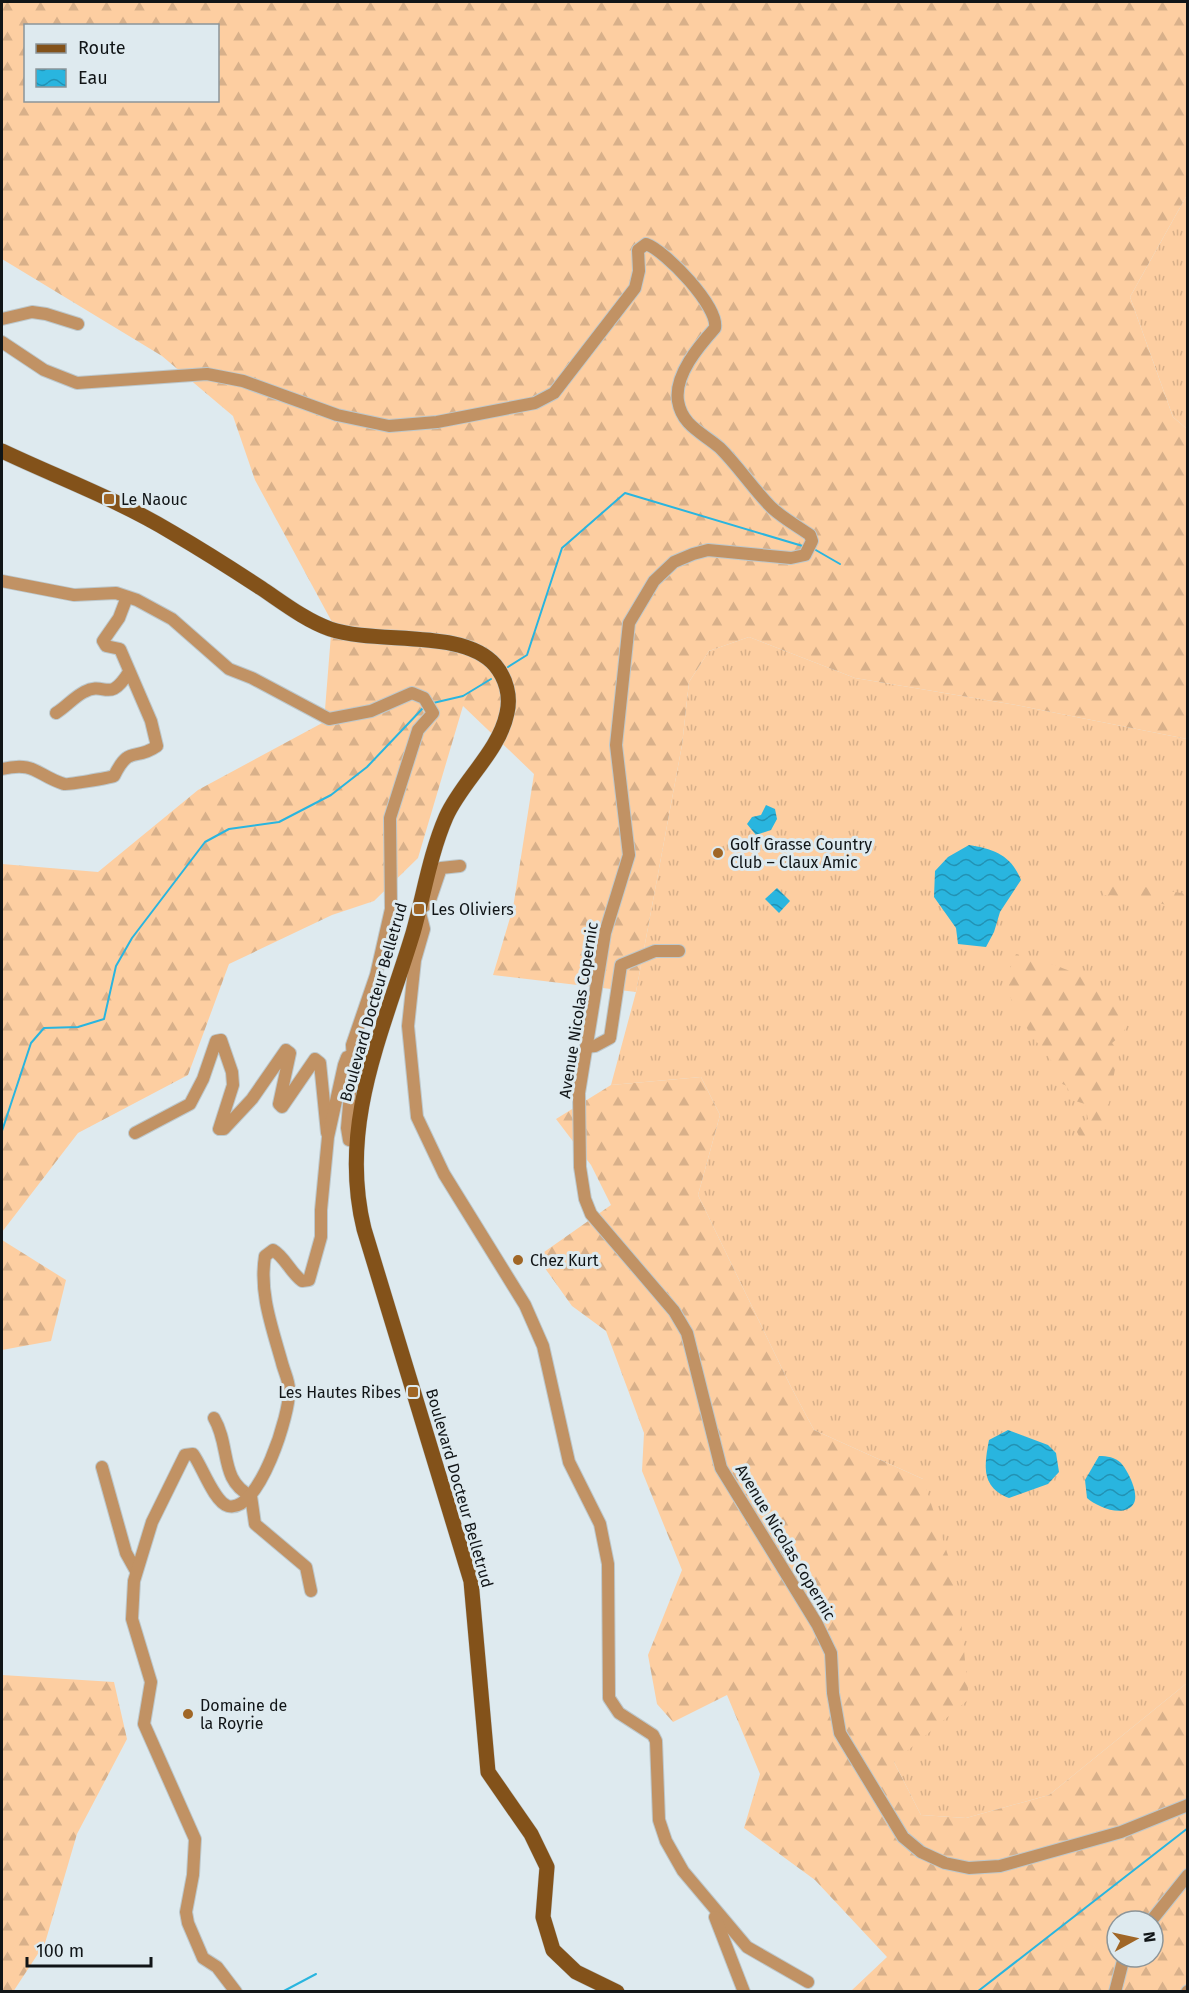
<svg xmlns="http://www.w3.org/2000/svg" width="1189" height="1993" font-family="'Fira Sans',sans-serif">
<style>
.grass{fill:url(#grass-tufts)}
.forest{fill:url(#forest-firs);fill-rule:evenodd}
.water{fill:url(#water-waves)}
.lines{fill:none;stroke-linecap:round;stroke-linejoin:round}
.stream{stroke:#29b5df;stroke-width:2}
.minor-casing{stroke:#bdc8cc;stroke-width:14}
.major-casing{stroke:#bdc8cc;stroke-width:16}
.minor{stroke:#c19264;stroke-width:12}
.major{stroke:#83521a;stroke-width:15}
.poi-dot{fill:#a06626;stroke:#deeaef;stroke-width:2}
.labels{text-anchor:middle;stroke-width:6;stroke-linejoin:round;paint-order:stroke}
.poi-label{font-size:16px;fill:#111517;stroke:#deeaef;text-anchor:start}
.street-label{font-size:16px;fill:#111517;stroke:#deeaef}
</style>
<defs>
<pattern id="grass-tufts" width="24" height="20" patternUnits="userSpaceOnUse" patternTransform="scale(1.5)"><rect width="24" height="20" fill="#fdcea1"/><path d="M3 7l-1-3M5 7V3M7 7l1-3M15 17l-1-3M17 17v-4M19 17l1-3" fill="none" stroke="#d8b08a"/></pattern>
<pattern id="forest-firs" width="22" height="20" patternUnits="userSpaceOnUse" patternTransform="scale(1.5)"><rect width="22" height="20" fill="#fdcea1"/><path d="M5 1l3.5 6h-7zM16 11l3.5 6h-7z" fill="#d8b08a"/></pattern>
<pattern id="water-waves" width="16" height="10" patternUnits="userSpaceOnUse" patternTransform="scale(1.5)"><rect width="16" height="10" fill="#29b5df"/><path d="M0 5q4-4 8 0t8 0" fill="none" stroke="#2292b4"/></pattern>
</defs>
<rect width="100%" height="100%" fill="#deeaef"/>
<!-- grass -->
<g class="grass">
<polygon points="1187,195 1187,429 1173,417 1130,297"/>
<polygon points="749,637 855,678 1016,705 1187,739 1187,1683 1049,1795 966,1818 921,1815 894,1762 923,1479 814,1430 790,1385 698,1195 720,1115 701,1077 611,1085 636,992 682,745 689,682 709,651"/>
</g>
<!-- forest -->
<g class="forest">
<path d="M2 2H1187V195L1130 297 1173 417 1187 429V739L1016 705 855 678 749 637 709 651 689 682 682 745 636 992 493 975 513 908 534 774 463 706 418 858 374 901 332 915 229 964 188 1075 78 1133 2 1232V864L98 872 198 790 324 722 332 622 255 480 233 416 162 356 2 259ZM26 26H218V100H26Z"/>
<polygon points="1117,886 1139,886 1187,894 1187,902 1176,908 1143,898 1104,895 1103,888"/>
<path d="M1016 954C1044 960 1110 981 1123 1008 1126 1015 1125 1025 1125 1032L1112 1043 1120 1053C1110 1076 1114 1104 1100 1126 1096 1132 1086 1136 1081 1140L1076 1130 1088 1119 1085 1104 1069 1099 1067 1086 1060 1083 1053 1063 1029 1032 1009 995 1006 978Z"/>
<path d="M701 1077 720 1115 698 1195 790 1385 814 1430 923 1479 957 1583 969 1699 894 1762 921 1815 966 1818 1049 1795 1187 1683V1991H851L887 1957 815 1880 744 1828 760 1774 727 1695 673 1722 657 1704 648 1655 682 1570 642 1471 644 1433 606 1331 572 1306 537 1257 611 1205 591 1165 556 1119 611 1085ZM1117 1921H1153V1957H1117Z"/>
<polygon points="2,1240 66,1280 51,1341 2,1350"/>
<polygon points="2,1675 114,1682 127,1739 77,1834 45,1943 13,1992 2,1991"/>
</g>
<!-- water -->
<g class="water">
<polygon points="766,805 775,809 777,819 771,830 756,835 747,824 752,817 761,815"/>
<path d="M969 845C994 849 1011 855 1021 880L1000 912 994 932 986 947 958 944 956 928 934 897 935 871 948 857Z"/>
<polygon points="777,888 790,901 779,913 765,899"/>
<path d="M1008 1430 1048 1445 1056 1453 1059 1472 1048 1484 1009 1498C981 1487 984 1466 989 1440Z"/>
<path d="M1099 1456C1107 1456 1115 1457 1121 1463 1128 1471 1139 1493 1134 1503 1125 1519 1097 1507 1087 1498L1085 1480Z"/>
</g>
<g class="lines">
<!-- stream -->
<g class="stream">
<polyline points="814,549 840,564"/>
<polyline points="508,667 527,655 562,548 625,493 806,547"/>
<polyline points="433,703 463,696 491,679"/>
<polyline points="2,1131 31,1043 44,1028 78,1027 104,1019 116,966 132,938 205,842 229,829 279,822 331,795 367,767 423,708"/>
<polyline points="282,1992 316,1974"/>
<polyline points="977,1992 1188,1828"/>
</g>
<!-- minor casing -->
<g class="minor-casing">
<g id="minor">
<polyline points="2,319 32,312 46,314 78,324"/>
<path d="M2 342 44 370 77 383 207 374 243 381 337 415 389 426 437 422 535 403 554 393 635 288 639 271 638 250 646 244C666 251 719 307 715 328 699 346 674 375 678 401 682 426 703 433 720 448 739 467 753 489 772 508 783 518 797 526 810 535L812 541 805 555 791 558 708 550 693 554 674 562 654 581 629 623 616 745 629 855 605 933 579 1093 580 1167 585 1199 591 1214 674 1311 687 1333 721 1468 817 1624 831 1653 833 1693 840 1733 903 1837 921 1852 945 1863 969 1868 1000 1866 1121 1832 1188 1805"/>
<polyline points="2,581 74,595 116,593 137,600 172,619 229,669 252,678 329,719 371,711 412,693 424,698 433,713 418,730 390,818 391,909 376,975 352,1045 353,1060 347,1128 349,1140 356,1142"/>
<path d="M56 713C66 707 74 697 84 692 106 680 108 705 129 672"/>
<path d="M2 769C35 761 36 775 64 784 68 785 108 778 114 776 130 744 134 762 157 746L151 721 120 649 106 646 103 641 119 618 127 597"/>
<polyline points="460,866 441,868 429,903 419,909 424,929 415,960 408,1026 417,1117 444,1174 525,1305 543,1346 569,1462 600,1524 608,1564 609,1698 619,1713 653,1735 656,1741 659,1820 666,1841 683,1871 747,1947 808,1982"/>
<polyline points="586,1047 595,1046 610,1038 621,965 655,951 679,951"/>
<polyline points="135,1133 190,1104 203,1079 216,1041 221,1040 232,1072 233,1085 219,1129 224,1129 252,1099 286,1050 290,1053 279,1104 282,1107 315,1059 320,1063 327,1133"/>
<path d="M214 1418C231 1447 219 1480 251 1496L255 1524 306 1567 311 1591"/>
<polyline points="102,1467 126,1553 136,1571"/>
<polyline points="715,1917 744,1992"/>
<polyline points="1151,1921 1188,1875"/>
<path d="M236 1992 217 1967 203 1958 188 1923 186 1912 193 1875 195 1839 144 1724 151 1682 132 1619 134 1581 152 1522 185 1455 193 1454C202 1466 214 1502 228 1506 259 1514 291 1412 289 1389 289 1381 284 1371 282 1363 272 1327 259 1293 265 1256L273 1250C285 1257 290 1272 302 1281L309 1280 321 1237V1210L328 1137 344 1065 347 1057 351 1056"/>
<polyline points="1115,1992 1124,1957"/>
<polyline points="1187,1992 1188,1991"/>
</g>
</g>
<!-- major casing -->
<g class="major-casing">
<path id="major" d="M2 451C59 478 119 500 173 533 202 550 232 569 261 588 282 602 305 620 330 629 377 645 463 628 495 665 506 678 511 696 507 713 499 752 462 781 446 817 430 854 424 894 413 933 383 1032 338 1124 364 1229L471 1581 488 1772 531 1834 547 1867 543 1917 553 1950 576 1972 617 1992"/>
</g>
<!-- minor -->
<use href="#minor" class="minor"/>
<!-- major -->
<use href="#major" class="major"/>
</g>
<!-- markers -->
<g class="poi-dot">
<rect x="103" y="493" width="12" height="12" rx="3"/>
<circle cx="718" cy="853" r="6"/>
<rect x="413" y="903" width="12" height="12" rx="3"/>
<circle cx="518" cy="1260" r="6"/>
<rect x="407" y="1386" width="12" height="12" rx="3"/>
<circle cx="188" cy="1714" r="6"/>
</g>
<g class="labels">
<!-- poi labels -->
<g class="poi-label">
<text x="121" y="505">Le Naouc</text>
<text x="730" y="850">Golf Grasse Country<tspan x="730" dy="18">Club – Claux Amic</tspan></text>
<text x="431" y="915">Les Oliviers</text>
<text x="530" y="1266">Chez Kurt</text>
<text x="401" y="1398" text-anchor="end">Les Hautes Ribes</text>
<text x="200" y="1711">Domaine de<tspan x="200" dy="18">la Royrie</tspan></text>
</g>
<!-- street labels -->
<g class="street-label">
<text transform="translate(373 1002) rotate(-74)" y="6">Boulevard Docteur Belletrud</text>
<text transform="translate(578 1010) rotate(-81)" y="6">Avenue Nicolas Copernic</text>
<text transform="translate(460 1488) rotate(74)" y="6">Boulevard Docteur Belletrud</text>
<text transform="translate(786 1542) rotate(59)" y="6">Avenue Nicolas Copernic</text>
</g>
</g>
<!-- border -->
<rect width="1189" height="1993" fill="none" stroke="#111517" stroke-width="6"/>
<!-- legend -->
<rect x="24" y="24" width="195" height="78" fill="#deeaef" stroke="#8c9599" stroke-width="1.5"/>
<rect x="36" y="44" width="30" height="9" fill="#83521a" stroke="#8c9599" stroke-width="1.5"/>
<text x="78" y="54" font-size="18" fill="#111517">Route</text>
<rect x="36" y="69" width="30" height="18" fill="url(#water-waves)" stroke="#8c9599" stroke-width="1.5"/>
<text x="78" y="84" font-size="18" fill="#111517">Eau</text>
<!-- north arrow -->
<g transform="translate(1135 1939) rotate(82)"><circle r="28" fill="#deeaef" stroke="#8c9599" stroke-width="1.5"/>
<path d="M0-4.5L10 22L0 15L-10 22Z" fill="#a06626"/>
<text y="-9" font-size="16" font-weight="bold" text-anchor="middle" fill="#111517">N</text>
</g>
<!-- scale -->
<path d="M27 1957v9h124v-9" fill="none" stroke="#111517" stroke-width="3"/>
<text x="36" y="1957" font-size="18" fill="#111517" stroke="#deeaef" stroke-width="4.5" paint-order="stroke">100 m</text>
</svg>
